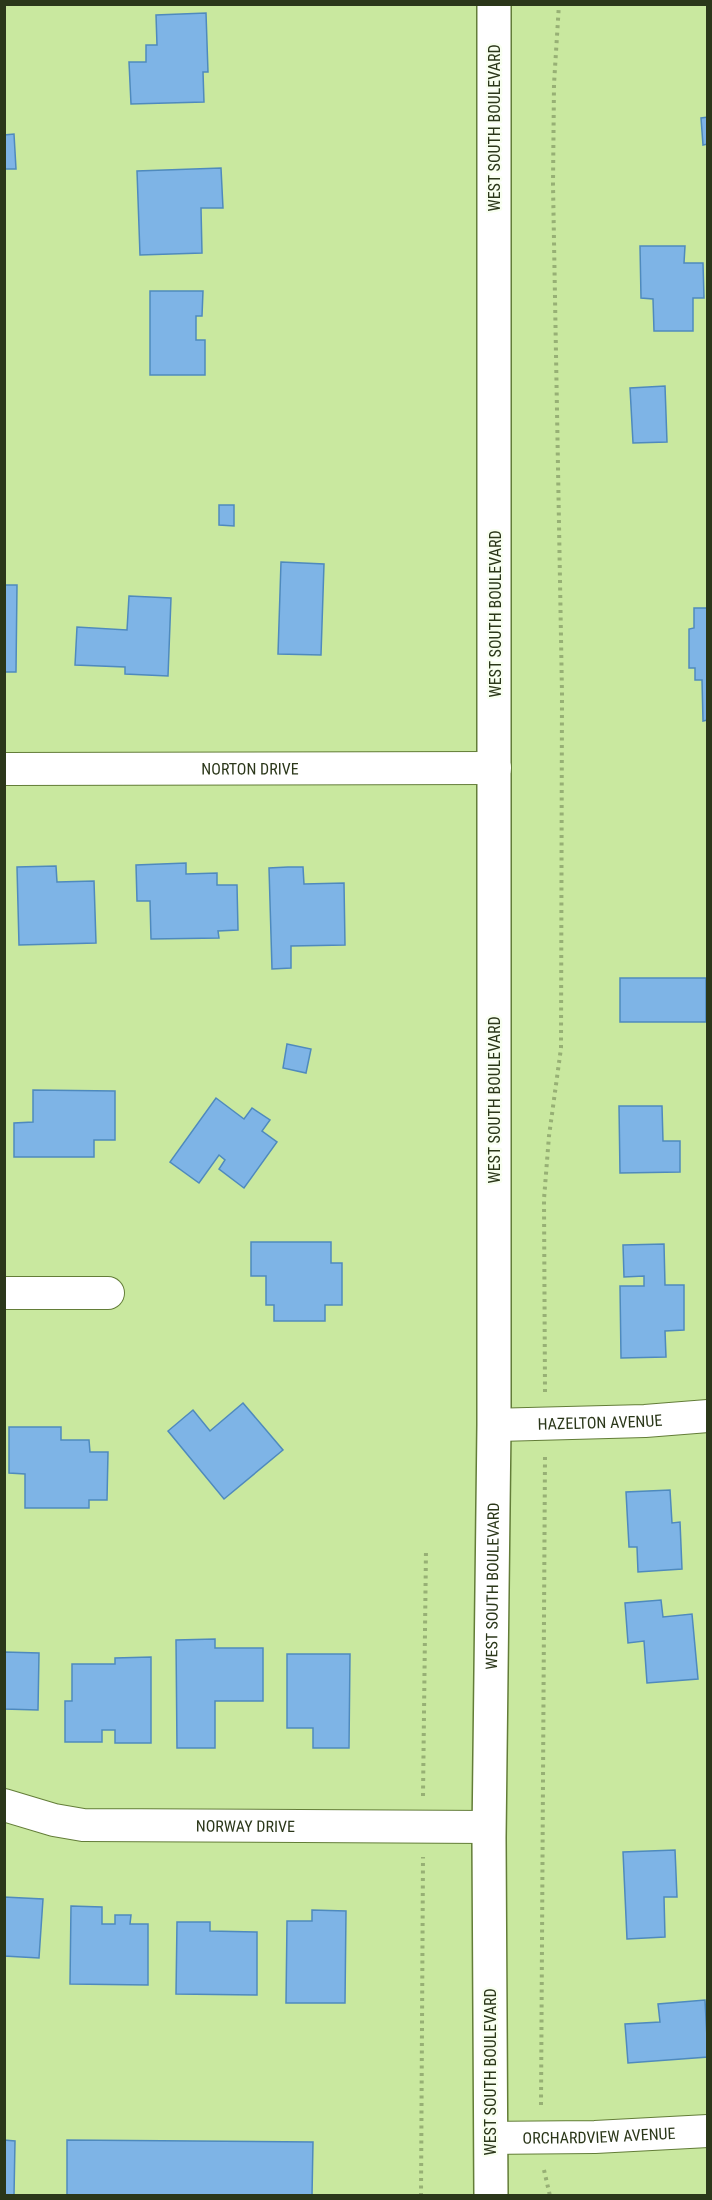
<svg xmlns="http://www.w3.org/2000/svg" width="712" height="2200" font-family="'Roboto Condensed',sans-serif">
<style>
.building{fill:#7eb4e6;stroke:#4f8abd;stroke-width:1.5}
.lines{fill:none;stroke-linecap:round;stroke-linejoin:round}
.minor-casing{stroke:#637d38;stroke-width:34}
.tertiary-casing{stroke:#637d38;stroke-width:36}
.path{stroke:#97b075;stroke-width:4;stroke-dasharray:3 4.5;stroke-linecap:butt}
.minor{stroke:#fff;stroke-width:32}
.tertiary{stroke:#fff;stroke-width:33}
.labels{text-anchor:middle;stroke-width:4.5;stroke-linejoin:round;paint-order:stroke}
.street-label{font-size:16px;fill:#2b371a;stroke:#f8fff0}
</style>
<rect width="100%" height="100%" fill="#c9e89f"/>
<!-- building -->
<g class="building">
<polygon points="206,13 208,72 203,72 204,102 131,104 129,62 146,62 146,45 157,45 156,15"/>
<polygon points="708,117 708,144 703,145 701,118"/>
<polygon points="14,134 16,169 4,169 4,135"/>
<polygon points="221,168 223,208 201,208 202,253 140,255 137,171"/>
<polygon points="640,246 685,246 684,263 703,263 704,298 693,298 693,331 654,331 653,299 641,298"/>
<polygon points="150,291 203,291 202,316 196,316 196,340 205,340 205,375 150,375"/>
<polygon points="665,386 667,442 633,443 630,388"/>
<polygon points="219,505 234,505 234,526 219,525"/>
<polygon points="281,562 324,564 321,655 278,654"/>
<polygon points="4,585 17,585 16,672 4,672"/>
<polygon points="129,596 171,598 168,676 125,674 125,667 75,665 77,627 127,630"/>
<polygon points="694,608 708,608 708,720 703,721 702,680 695,680 695,668 689,668 689,629 694,628"/>
<polygon points="186,863 186,874 217,873 217,885 237,885 238,930 218,931 219,938 151,939 150,901 137,901 136,865"/>
<polygon points="56,866 57,882 94,881 96,943 19,945 17,867"/>
<polygon points="288,867 303,867 304,884 344,883 345,945 291,946 291,968 272,969 269,868"/>
<rect x="620" y="978" width="86" height="44"/>
<polygon points="287,1044 311,1049 306,1073 283,1068"/>
<polygon points="33,1090 115,1091 115,1140 94,1140 94,1157 14,1157 14,1123 33,1122"/>
<polygon points="216,1098 244,1119 252,1108 270,1120 262,1131 277,1142 244,1188 219,1169 225,1160 219,1155 199,1183 170,1162"/>
<polygon points="619,1106 662,1106 663,1141 680,1141 680,1172 620,1173"/>
<polygon points="251,1242 331,1242 331,1263 342,1263 342,1305 325,1305 325,1321 274,1321 274,1305 266,1305 266,1276 251,1276"/>
<polygon points="664,1244 665,1285 684,1285 684,1330 665,1331 666,1357 621,1358 620,1286 644,1286 644,1276 624,1277 623,1245"/>
<polygon points="243,1403 283,1450 224,1499 168,1431 193,1410 210,1431"/>
<polygon points="9,1427 61,1427 61,1440 89,1440 90,1452 108,1452 107,1500 89,1500 89,1508 25,1508 25,1474 9,1473"/>
<polygon points="670,1490 672,1523 680,1522 682,1569 638,1572 637,1547 629,1547 626,1492"/>
<polygon points="661,1600 663,1617 692,1614 698,1679 647,1683 644,1641 628,1643 625,1603"/>
<polygon points="215,1639 215,1648 263,1648 263,1701 215,1701 215,1748 177,1748 176,1640"/>
<polygon points="4,1652 39,1653 38,1710 4,1709"/>
<polygon points="287,1654 350,1654 349,1748 313,1748 313,1728 287,1728"/>
<polygon points="151,1657 151,1743 115,1743 115,1730 102,1730 102,1742 65,1742 65,1701 72,1701 72,1664 115,1664 115,1658"/>
<polygon points="675,1850 677,1897 664,1897 665,1937 627,1939 623,1852"/>
<polygon points="4,1897 43,1899 39,1958 4,1956"/>
<polygon points="71,1906 102,1907 102,1924 115,1924 115,1915 131,1915 130,1924 148,1924 148,1985 70,1984"/>
<polygon points="312,1910 346,1911 345,2003 286,2003 287,1921 312,1921"/>
<polygon points="177,1922 210,1922 210,1931 257,1932 257,1995 176,1994"/>
<polygon points="705,2000 708,2057 628,2063 625,2024 660,2022 658,2004"/>
<polygon points="4,2140 15,2141 14,2196 4,2196"/>
<polygon points="67,2140 313,2142 312,2196 67,2196"/>
</g>
<g class="lines">
<!-- minor casing -->
<g class="minor-casing">
<g id="minor">
<path id="s1" d="M4 769 495 768"/>
<polyline points="4,1293 108,1293"/>
<path id="s2" d="M494 1425 645 1421 708 1416"/>
<path id="s3" d="M4 1805 54 1820 83 1825 489 1827"/>
<path id="s4" d="M491 2138 595 2137 708 2131"/>
</g>
</g>
<!-- tertiary casing -->
<g class="tertiary-casing">
<g id="tertiary">
<path id="s5" d="M491 2196 489 1838 494 1425V4"/>
</g>
</g>
<!-- path -->
<g class="path">
<polyline points="545,1392 544,1199 549,1136 561,1048 562,694 553,184 554,84 559,4"/>
<polyline points="423,1796 426,1549"/>
<polyline points="541,2105 545,1456"/>
<polyline points="544,2170 550,2196"/>
<polyline points="421,2196 423,1857"/>
</g>
<!-- minor -->
<use href="#minor" class="minor"/>
<!-- tertiary -->
<use href="#tertiary" class="tertiary"/>
</g>
<g class="labels">
<!-- street labels -->
<g class="street-label">
<text transform="translate(494 128) rotate(-90)" y="6">WEST SOUTH BOULEVARD</text>
<text transform="translate(495 614) rotate(-90)" y="6">WEST SOUTH BOULEVARD</text>
<text dy="6" stroke="none"><textPath href="#s1" startOffset="246">NORTON DRIVE</textPath></text>
<text transform="translate(494 1100) rotate(-90)" y="6">WEST SOUTH BOULEVARD</text>
<text dy="6" stroke="none"><textPath href="#s2" startOffset="106">HAZELTON AVENUE</textPath></text>
<text dy="6" stroke="none"><textPath href="#s5" startOffset="610">WEST SOUTH BOULEVARD</textPath></text>
<text dy="6" stroke="none"><textPath href="#s3" startOffset="244">NORWAY DRIVE</textPath></text>
<text transform="translate(490 2072) rotate(-90)" y="6">WEST SOUTH BOULEVARD</text>
<text dy="6" stroke="none"><textPath href="#s4" startOffset="108">ORCHARDVIEW AVENUE</textPath></text>
</g>
</g>
<!-- border -->
<rect width="712" height="2200" fill="none" stroke="#2b371a" stroke-width="12"/>
</svg>
